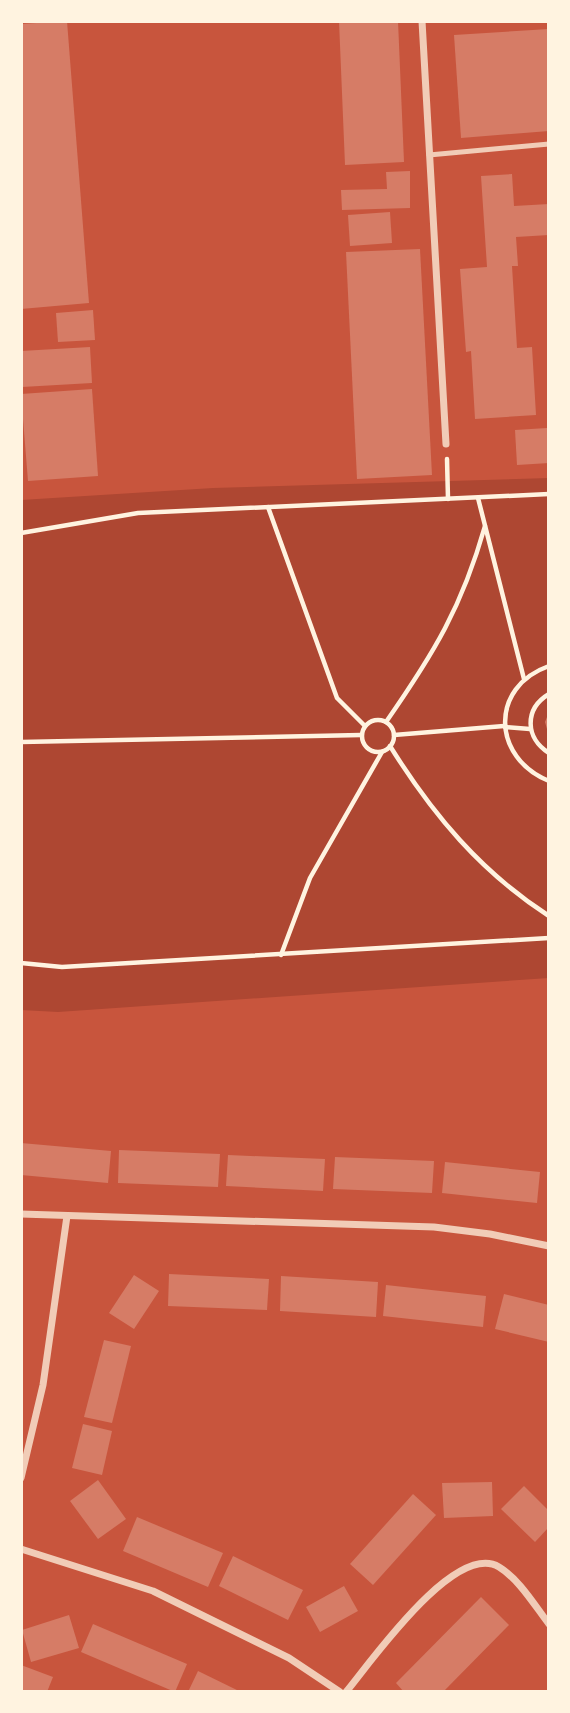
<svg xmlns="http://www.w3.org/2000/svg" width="570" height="1713" font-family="Arial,sans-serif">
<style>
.green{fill:#ae4732}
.building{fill:#d67c66}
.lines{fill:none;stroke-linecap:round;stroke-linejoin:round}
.path{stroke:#fff3e0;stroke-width:4.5}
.service{stroke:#f1ccb7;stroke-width:5}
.minor{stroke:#f1ccb7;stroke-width:7}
</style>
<rect width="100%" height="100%" fill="#c8553d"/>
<!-- green -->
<polygon class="green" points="549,478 549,978 58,1012 21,1010 21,500 213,488"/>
<!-- building -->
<g class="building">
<polygon points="67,21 89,303 21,309 21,24"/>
<polygon points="339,21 398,21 404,162 345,165"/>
<polygon points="549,29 549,131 461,138 454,35"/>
<polygon points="410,171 410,208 342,210 341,190 387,189 386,172"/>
<polygon points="512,174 514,206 549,204 549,235 516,237 518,266 512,266 517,348 532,347 536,415 475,419 471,351 466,352 460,269 487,267 481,176"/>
<polygon points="390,212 392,243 350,246 348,215"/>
<polygon points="420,249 432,475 357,479 346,252"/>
<polygon points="93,310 95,340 58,342 56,313"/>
<polygon points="90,347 92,383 22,387 21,351"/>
<polygon points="92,389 98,476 28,481 21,394"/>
<polygon points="547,428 549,463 517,465 515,430"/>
<polygon points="549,712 549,736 545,722"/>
<polygon points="21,1143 111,1151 108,1183 21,1175"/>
<polygon points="119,1150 220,1154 218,1187 118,1183"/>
<polygon points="228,1155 325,1159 323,1191 226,1186"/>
<polygon points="335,1157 434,1161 432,1193 333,1189"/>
<polygon points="445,1162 540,1172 537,1203 442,1193"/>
<polygon points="169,1274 269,1279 267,1310 168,1306"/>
<polygon points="134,1275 159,1291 134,1329 109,1313"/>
<polygon points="281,1276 378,1282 376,1317 280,1311"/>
<polygon points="386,1285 486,1296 483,1327 383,1316"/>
<polygon points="504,1294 549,1305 549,1342 495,1329"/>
<polygon points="104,1340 131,1346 112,1423 84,1417"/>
<polygon points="83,1424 112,1431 102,1475 72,1468"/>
<polygon points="98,1480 126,1519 98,1539 70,1501"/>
<polygon points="492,1482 493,1516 444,1518 442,1483"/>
<polygon points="524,1486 549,1511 549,1527 535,1542 501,1509"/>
<polygon points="413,1494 436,1515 373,1585 350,1564"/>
<polygon points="137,1517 223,1553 208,1587 123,1551"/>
<polygon points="233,1556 303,1590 288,1620 219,1586"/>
<polygon points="344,1586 358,1611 320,1632 306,1607"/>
<polygon points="481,1597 509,1625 443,1692 404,1692 396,1683"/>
<polygon points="69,1615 79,1648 31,1662 22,1630"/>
<polygon points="93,1624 187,1664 175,1692 81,1652"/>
<polygon points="21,1665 53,1677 47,1692 21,1692"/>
<polygon points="198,1671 241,1692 188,1692"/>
</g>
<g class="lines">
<!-- path -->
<g class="path">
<polyline points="447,459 448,499"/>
<polyline points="478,498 524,679"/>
<polyline points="268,507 337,698 365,726"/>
<polyline points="21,533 138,513 549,494"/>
<path d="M549 666C489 687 492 758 549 781"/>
<path d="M549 694C524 709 525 738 549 753"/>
<circle cx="378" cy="736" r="16"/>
<path d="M386 722C434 653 462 607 485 526"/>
<polyline points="505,727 530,729"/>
<polyline points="394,735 504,726"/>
<polyline points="21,742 361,735"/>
<path d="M390 746C433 815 481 872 549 916"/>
<polyline points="281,955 310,878 382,752"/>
<polyline points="21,963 62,967 549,938"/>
</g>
<!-- service -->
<polyline class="service" points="429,155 549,144"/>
<!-- minor -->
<g class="minor">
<polyline points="422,21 446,444"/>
<polyline points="21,1214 434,1227 490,1234 549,1246"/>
<polyline points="21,1478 43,1385 67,1216"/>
<polyline points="21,1549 153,1591 289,1658 340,1692"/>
<path d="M346 1692C371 1662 455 1541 499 1567 519 1579 535 1606 549 1624"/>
</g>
</g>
<!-- border -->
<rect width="570" height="1713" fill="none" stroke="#fff3e0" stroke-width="46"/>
</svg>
